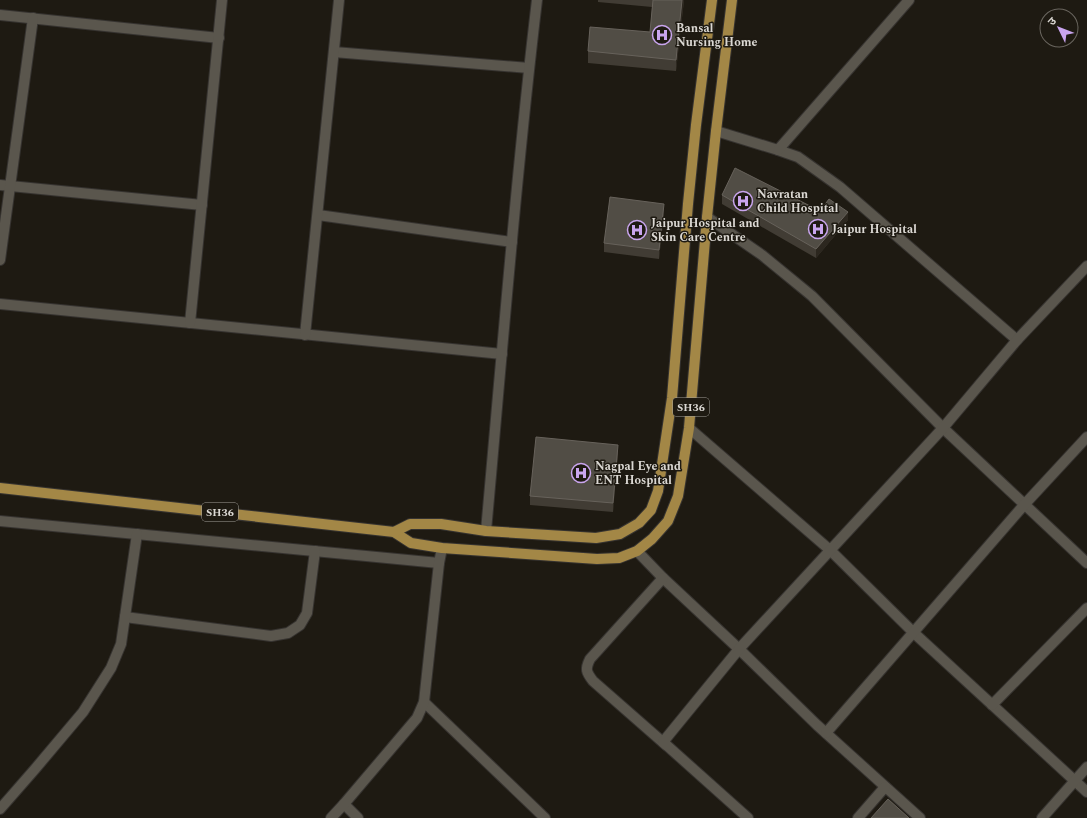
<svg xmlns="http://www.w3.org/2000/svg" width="1087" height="818" font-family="Spectral,'Noto Sans Devanagari',serif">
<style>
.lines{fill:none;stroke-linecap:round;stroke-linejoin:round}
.street-casing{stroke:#363330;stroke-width:12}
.primary-casing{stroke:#363330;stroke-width:12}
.street{stroke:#5a564d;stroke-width:10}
.primary{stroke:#a38746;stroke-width:10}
.wall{fill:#413c34}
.shaded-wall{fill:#2c271f}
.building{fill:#514d45;stroke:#67625b}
.labels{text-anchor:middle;stroke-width:3;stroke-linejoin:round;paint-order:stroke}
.shield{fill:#1e1a12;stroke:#a29f99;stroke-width:1}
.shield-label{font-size:11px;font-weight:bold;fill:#dbd8d3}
.poi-label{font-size:12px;font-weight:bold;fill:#dbd8d3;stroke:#1e1a12;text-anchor:start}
</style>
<rect width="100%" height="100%" fill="#1e1a12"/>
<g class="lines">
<!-- street casing -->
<g class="street-casing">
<g id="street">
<polyline points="0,15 219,38"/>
<polyline points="334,52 529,68"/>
<polyline points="716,131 778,150 798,157 840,187 1017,340"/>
<polyline points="778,150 909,0"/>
<polyline points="0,185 202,205"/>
<polyline points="318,215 512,242"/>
<polyline points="707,217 762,255 812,296 943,428 1087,563"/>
<polyline points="0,260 33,18"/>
<polyline points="0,304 502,354"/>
<polyline points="190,323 222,0"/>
<polyline points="305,335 339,0"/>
<polyline points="689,428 830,550 914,633 1087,792"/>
<polyline points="0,521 439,563"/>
<path d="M486 531C502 354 516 177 537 0"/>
<polyline points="637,551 663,578 739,649 817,725 920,818"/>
<path d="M663 578 590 659C585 669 586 672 593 681L666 745"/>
<polyline points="125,617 271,636 288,633 300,625 307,613 315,551"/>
<polyline points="424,702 545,818"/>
<polyline points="992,705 1087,608"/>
<polyline points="826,733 1024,505 1087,437"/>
<polyline points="344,804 358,818"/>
<polyline points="0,809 35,769 83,712 111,668 121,644 137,534"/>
<polyline points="331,818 344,804 417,718 424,702 439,563 442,548"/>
<polyline points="748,818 663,742 739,649 943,428 1017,340 1087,266"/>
<polyline points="858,818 885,787"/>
<polyline points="1042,818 1087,767"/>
</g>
</g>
<!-- primary casing -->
<g class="primary-casing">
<g id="primary">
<polyline points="0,488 394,532 411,543 442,548 597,559 619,558 637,551 652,539 668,521 678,496 689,428 707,217 716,131 732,0"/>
<polyline points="394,532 410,524 441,524 486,531 596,538 620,534 639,523 651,510 658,491 672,398 688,204 696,125 712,0"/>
</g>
</g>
<!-- street -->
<use href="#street" class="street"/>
<!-- primary -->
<use href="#primary" class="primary"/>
</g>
<!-- wall -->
<g class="wall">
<polygon points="598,0 684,0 676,71 588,63 588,51 650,32 652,7 598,2"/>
<polygon points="722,195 820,211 848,220 816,258 722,204"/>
<polygon points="664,213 659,259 604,252 604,243"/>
<polygon points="618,453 613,512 530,505 530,496"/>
</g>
<!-- shaded-wall -->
<g class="shaded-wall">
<polygon points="682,0 684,0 676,71 676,60"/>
<polygon points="664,204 664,213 659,259 659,250"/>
<polygon points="848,212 848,220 816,258 816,249"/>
<polygon points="618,445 618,453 613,512 613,503"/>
</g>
<!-- building -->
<g class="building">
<polygon points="653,0 682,0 676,60 588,51 590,27 650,32"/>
<polygon points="735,168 820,211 829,199 848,212 816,249 722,195"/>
<polygon points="610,197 664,204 659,250 604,243"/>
<polygon points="536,437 618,445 613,503 530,496"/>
<polygon points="888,799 909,818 871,818"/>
</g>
<!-- icons -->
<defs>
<g id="hospital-ring" transform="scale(1)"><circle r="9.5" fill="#1e1a12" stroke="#c9a5ee" stroke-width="1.5"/><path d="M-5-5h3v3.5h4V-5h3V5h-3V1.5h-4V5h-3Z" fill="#c9a5ee"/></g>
</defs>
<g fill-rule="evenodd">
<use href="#hospital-ring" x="662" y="35"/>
<use href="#hospital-ring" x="743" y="201"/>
<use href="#hospital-ring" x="818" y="229"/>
<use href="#hospital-ring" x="637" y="230"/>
<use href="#hospital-ring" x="581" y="473"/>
</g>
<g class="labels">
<!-- shield labels -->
<g class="shield">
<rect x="673" y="398" width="36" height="18" rx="3"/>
<rect x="202" y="503" width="36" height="18" rx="3"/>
</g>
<g class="shield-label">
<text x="691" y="411">SH36</text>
<text x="220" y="516">SH36</text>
</g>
<!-- poi labels -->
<g class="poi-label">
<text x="676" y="32">Bansal<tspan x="676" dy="14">Nursing Home</tspan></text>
<text x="757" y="198">Navratan<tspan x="757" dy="14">Child Hospital</tspan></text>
<text x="651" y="227">Jaipur Hospital and<tspan x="651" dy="14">Skin Care Centre</tspan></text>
<text x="832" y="233">Jaipur Hospital</text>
<text x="595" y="470">Nagpal Eye and<tspan x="595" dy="14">ENT Hospital</tspan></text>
</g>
</g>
<!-- north arrow -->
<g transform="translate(1059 28) rotate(313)"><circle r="19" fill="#1e1a12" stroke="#6a665f"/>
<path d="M0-3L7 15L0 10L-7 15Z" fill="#c9a5ee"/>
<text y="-6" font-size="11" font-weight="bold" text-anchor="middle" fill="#dbd8d3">उ</text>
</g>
</svg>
